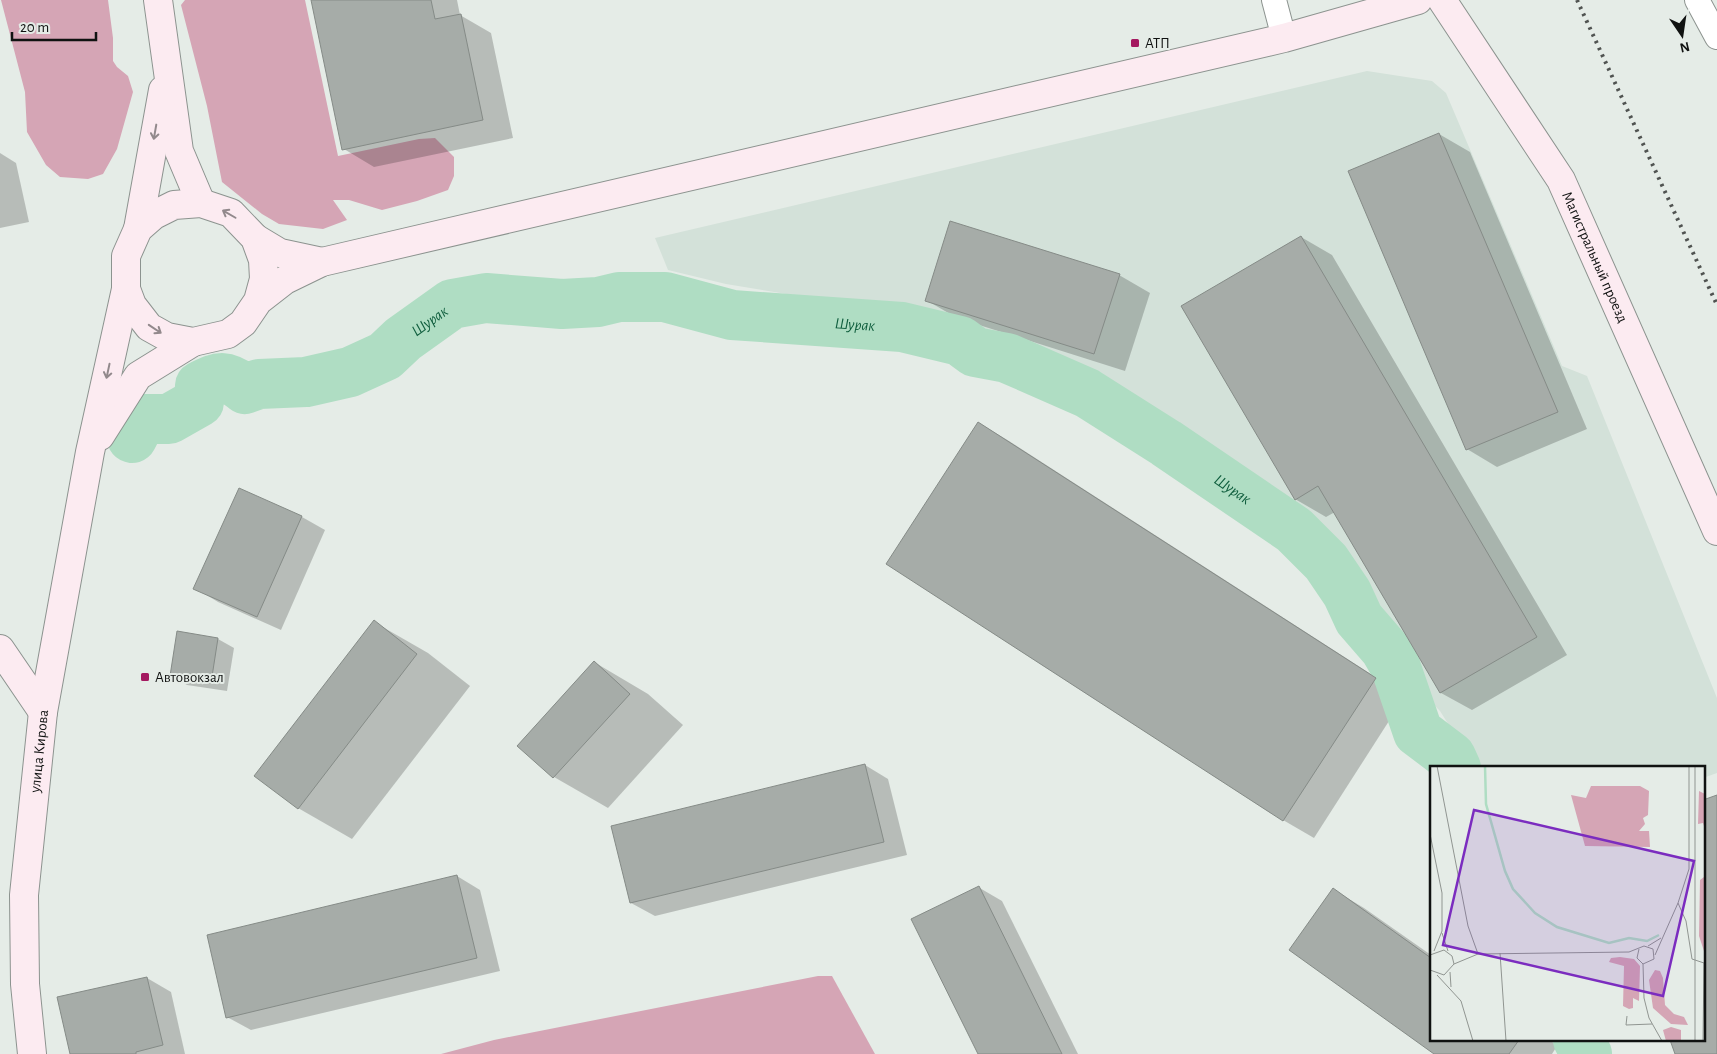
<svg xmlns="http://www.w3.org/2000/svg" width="1717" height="1054" font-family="'Alegreya Sans',sans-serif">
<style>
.built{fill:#d3e1d9}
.forest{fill:#d5a5b5}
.shadow{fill:#0003}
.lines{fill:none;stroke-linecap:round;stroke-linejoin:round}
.river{stroke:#afddc3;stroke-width:50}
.building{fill:#a6aca8;stroke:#858b87}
.street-casing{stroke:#8c938f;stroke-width:26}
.secondary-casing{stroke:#8c938f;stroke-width:30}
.street{stroke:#fff;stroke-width:24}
.secondary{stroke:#fcebf1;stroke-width:28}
.rail{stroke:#505351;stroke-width:4;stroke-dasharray:2.5 5;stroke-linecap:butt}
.oneway{stroke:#92898c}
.poi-dot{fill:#a41960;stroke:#e5ece7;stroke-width:2}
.labels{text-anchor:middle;stroke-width:4;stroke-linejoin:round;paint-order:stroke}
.poi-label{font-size:15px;fill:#101211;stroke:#e5ece7;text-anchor:start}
.street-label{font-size:15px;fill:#101211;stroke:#e5ece7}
.water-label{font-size:16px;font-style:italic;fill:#105e3e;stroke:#e5ece7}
.inset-river{fill:none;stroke:#afddc3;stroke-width:2.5}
.inset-road{fill:none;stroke:#909591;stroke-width:1}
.view{fill:#7b2cbf;fill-opacity:0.15;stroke:#7b2cbf;stroke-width:2.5}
.inset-edge{fill:none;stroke:#101211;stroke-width:2.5}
</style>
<rect width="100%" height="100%" fill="#e5ece7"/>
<!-- built -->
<polygon class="built" points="1367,71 1432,81 1446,93 1562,366 1587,376 1717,698 1717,773 1703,778 1703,768 1476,768 1440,711 1413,683 1348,574 1316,536 1261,495 1119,399 984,338 872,308 726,284 668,270 655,238"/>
<!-- forest -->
<g class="forest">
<polygon points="1,0 108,0 113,38 113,61 117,67 128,76 133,92 117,149 103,174 88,179 60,177 46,165 27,132 25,92"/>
<polygon points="185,0 305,0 338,156 419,139 435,138 454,157 454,176 448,190 417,201 382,210 349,200 333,200 347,220 323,229 279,224 262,214 222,182 207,106 181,5"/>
<polygon points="818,976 832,976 875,1054 441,1054 494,1040"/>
</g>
<!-- shadow -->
<g class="shadow">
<polygon points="312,0 457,0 460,15 491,33 513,138 374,167 344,149"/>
<polygon points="1439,134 1470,152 1587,429 1497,467 1467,449"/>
<polygon points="0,153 16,163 29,222 0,228"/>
<polygon points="1301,237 1332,255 1567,655 1472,710 1441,693 1335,512 1326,517 1295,499"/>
<polygon points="1119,275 1150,293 1125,371 957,318 926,300"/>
<polygon points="979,423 1009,441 1405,696 1314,838 1283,820"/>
<polygon points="302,517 325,530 281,630 218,602 195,588"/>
<polygon points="374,622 428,653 470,686 352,839 298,808"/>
<polygon points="218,639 234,648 227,691 187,685 172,676"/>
<polygon points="594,662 648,694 683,725 608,808 554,777 519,745"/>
<polygon points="865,765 888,779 907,855 655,916 631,903"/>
<polygon points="457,876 480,890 500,971 251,1030 227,1017"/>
<polygon points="978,887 1002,901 1078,1054 980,1054"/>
<polygon points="1334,890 1364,908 1431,955 1431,1040 1550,1040 1557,1046 1552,1054 1436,1054"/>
<polygon points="147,978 171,992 185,1054 71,1054"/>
</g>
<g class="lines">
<!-- river -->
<g class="river">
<path id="s1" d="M132 438 142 419H169L199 402 200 386C220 375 227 375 245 389L259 384 306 382 350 372 385 356 403 339 452 304 486 298 562 304 598 302 619 297H665L732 315 902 327 960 341 975 352 1007 358 1087 393 1166 443 1294 530 1326 562 1347 593 1359 619 1385 649 1396 668 1418 732 1451 757 1456 768"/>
<polyline points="1578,1040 1587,1054"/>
</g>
</g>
<!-- building -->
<g class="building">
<polygon points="311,0 431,0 435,19 461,14 483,120 342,150"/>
<polygon points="1439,133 1558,412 1466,450 1348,171"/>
<polygon points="950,221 1120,274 1094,354 925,301"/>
<polygon points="1301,236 1537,637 1440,693 1318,486 1295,500 1181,306"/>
<polygon points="978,422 1376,678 1283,821 886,564"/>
<polygon points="239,488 302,516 257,617 193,589"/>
<polygon points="374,620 417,654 298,809 254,776"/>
<polygon points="177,631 218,638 211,683 170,676"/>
<polygon points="594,661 630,694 553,778 517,746"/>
<polygon points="865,764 884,842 630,903 611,826"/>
<polygon points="1717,795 1717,1054 1675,1054 1670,1040 1703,1040 1703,800"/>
<polygon points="457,875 477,958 226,1018 207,935"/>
<polygon points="979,886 1062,1054 978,1054 911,919"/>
<polygon points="1333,888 1431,958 1431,1040 1519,1040 1509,1054 1434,1054 1289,950"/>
<polygon points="147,977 163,1045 136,1052 136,1054 70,1054 57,997"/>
</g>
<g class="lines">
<!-- street casing -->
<g class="street-casing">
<g id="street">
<polyline points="1274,0 1284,38"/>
<polyline points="1697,0 1717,37"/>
</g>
</g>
<!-- secondary casing -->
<g class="secondary-casing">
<g id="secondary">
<polyline points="158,0 179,151 201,203"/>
<path id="s2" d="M1442 0 1561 180 1717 531"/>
<polyline points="138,229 163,90"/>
<polyline points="255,238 280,253 322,262"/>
<polyline points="258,301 264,279 263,260 255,238 231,213 201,203 174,205 154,215 138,229 126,256 126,289 132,305 149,327 167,337 193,342 228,334 243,323 258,301 285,280 322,262 1284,38 1418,0"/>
<polyline points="100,436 138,376 193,342"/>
<polyline points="0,649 43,712"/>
<path id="s3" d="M32 1054 25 984 24 895 43 712 90 452 126 289"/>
</g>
</g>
<!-- street -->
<use href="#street" class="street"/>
<!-- secondary -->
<use href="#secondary" class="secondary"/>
<!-- rail -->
<polyline class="rail" points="1577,0 1717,305"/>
</g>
<!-- one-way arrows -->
<defs><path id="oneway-shaft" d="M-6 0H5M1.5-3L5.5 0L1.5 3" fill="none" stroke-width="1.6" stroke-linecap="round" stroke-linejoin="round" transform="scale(1.25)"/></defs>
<g class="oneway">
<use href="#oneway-shaft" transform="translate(155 132) rotate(100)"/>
<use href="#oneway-shaft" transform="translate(229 214) rotate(-150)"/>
<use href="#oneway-shaft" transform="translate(155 329) rotate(34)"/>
<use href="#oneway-shaft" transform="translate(108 371) rotate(102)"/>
</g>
<!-- markers -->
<g class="poi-dot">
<rect x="1130" y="38" width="10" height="10" rx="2.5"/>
<rect x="140" y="672" width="10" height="10" rx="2.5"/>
</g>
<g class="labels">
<!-- poi labels -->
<g class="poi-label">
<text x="1145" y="48">АТП</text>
<text x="155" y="682">Автовокзал</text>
</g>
<!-- street labels -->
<g class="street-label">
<text dy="5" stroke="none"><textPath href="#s2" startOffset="300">Магистральный проезд</textPath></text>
<text dy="5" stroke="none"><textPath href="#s3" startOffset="304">улица Кирова</textPath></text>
</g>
<!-- water labels -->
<g class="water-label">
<text dy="6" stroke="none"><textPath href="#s1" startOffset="351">Шурак</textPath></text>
<text dy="6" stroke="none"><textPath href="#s1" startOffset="786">Шурак</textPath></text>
<text dy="6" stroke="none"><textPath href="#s1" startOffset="1206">Шурак</textPath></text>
</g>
</g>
<!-- overview -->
<g transform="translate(1430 766)">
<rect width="275" height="275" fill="#e5ece7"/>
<path d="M161 20H210L219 25 218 49 213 52 215 58 209 65H219L220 81 155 80 141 29 156 32ZM269 25 275 28V63L273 57 268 58ZM274 111H275V188L269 170 270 114ZM190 191 204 193 210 200 209 235 203 232V242L199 243 193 240 194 200 179 196 181 192ZM225 204 230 205 233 212 235 239 244 248 254 251 258 259 241 258 223 242 219 214ZM241 261 251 264V275H236L233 264Z" fill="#d5a5b5"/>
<path class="inset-river" d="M55 0 56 38 75 105 83 123 105 147 127 161 179 177 199 172 217 175 229 169"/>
<path class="inset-road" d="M7 0 38 160 48 188M0 68 12 127V165L4 185M248 137 256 155 262 193 274 197 273 275M12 167 18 185M218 180 231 172M70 187 76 275M0 189 14 184 22 190 24 198 14 209 0 204M225 189 248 137 259 103V0M24 198 48 188 199 186 214 180 223 183 224 193 213 198 207 192 209 183M213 198 214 232 219 252 232 275M20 206 21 221M7 209 31 235 43 275M197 250 196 259 222 258M265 275V0"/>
<path class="view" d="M44 44 264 95 233 230 13 179Z"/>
<rect width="275" height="275" class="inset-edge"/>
</g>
<!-- north arrow -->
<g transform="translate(1682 35) rotate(167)" stroke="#e5ece7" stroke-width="4" paint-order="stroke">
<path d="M0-4L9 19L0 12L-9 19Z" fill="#101211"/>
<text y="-8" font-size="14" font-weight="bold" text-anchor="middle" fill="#101211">N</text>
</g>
<!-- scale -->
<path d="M12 32v8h84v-8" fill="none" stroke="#101211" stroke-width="2.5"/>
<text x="20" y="32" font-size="15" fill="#101211" stroke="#e5ece7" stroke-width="4" paint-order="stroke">20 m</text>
</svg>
